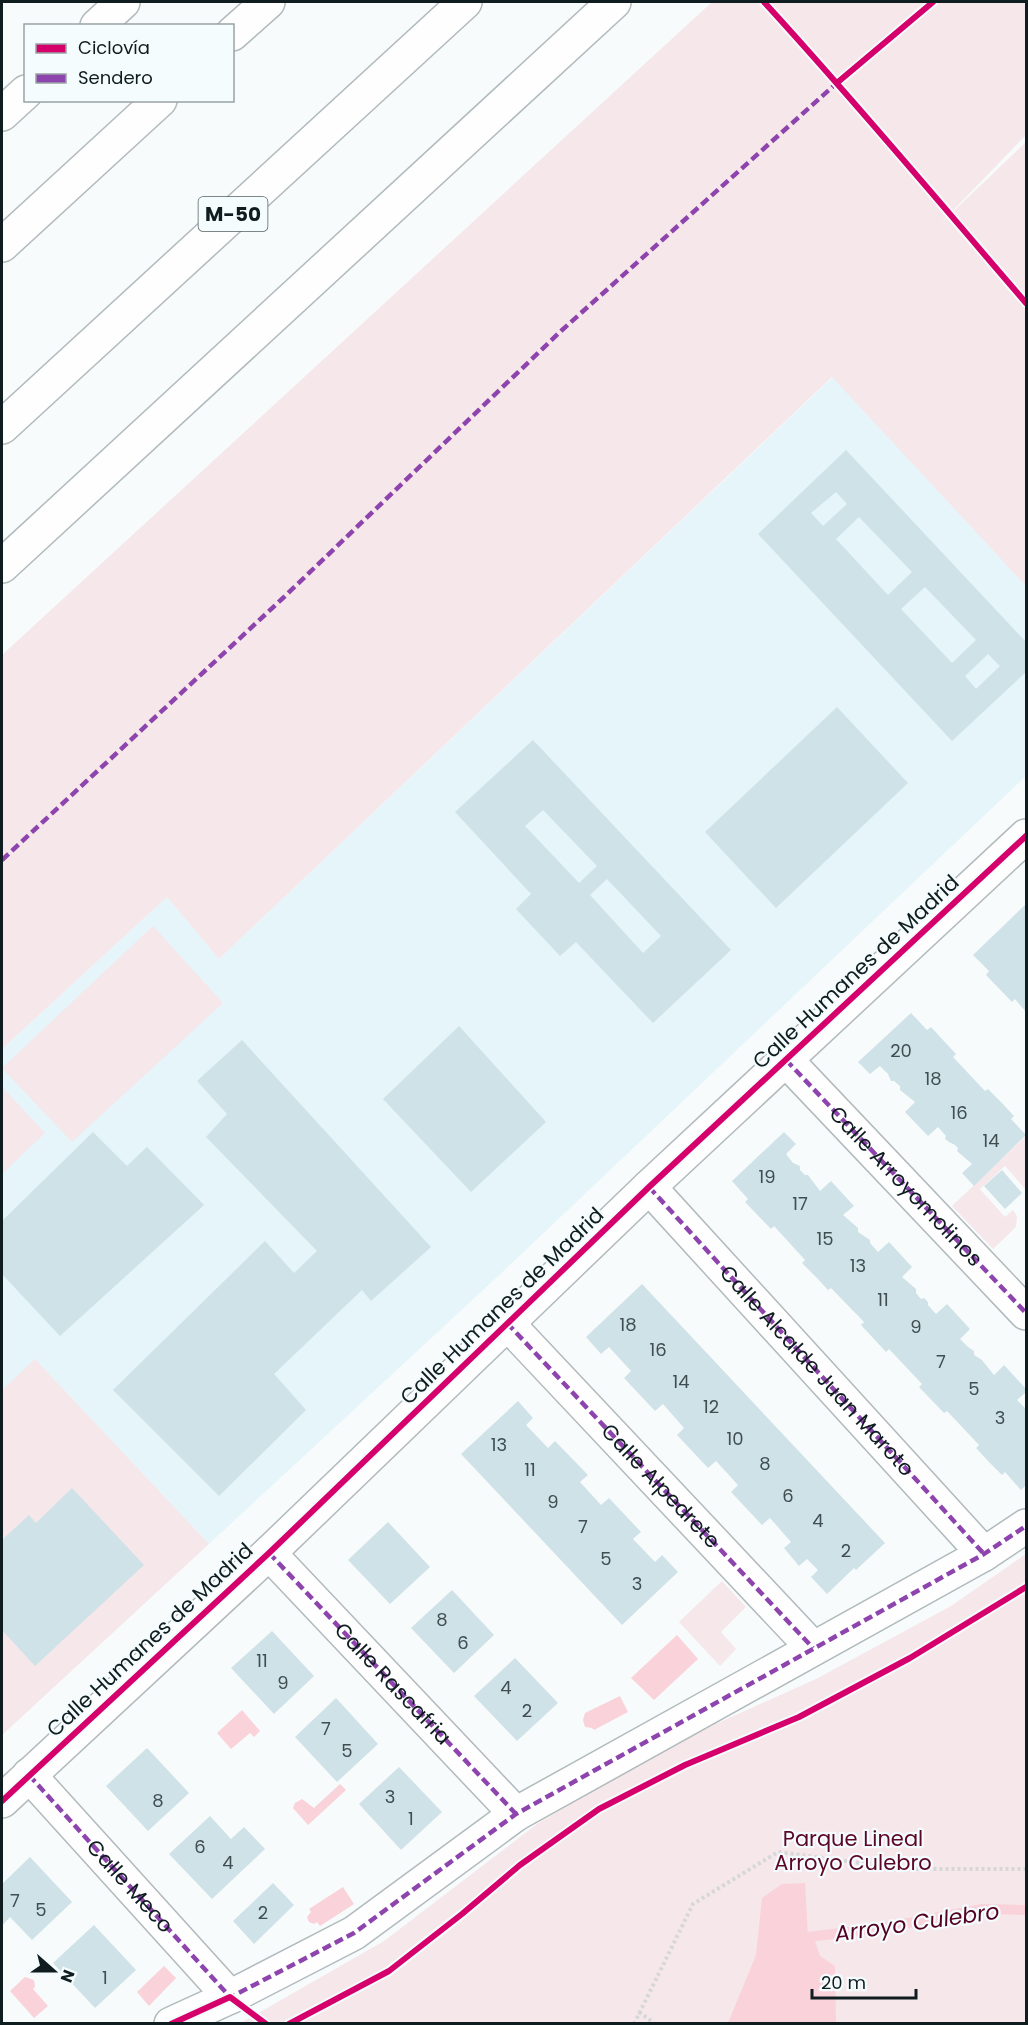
<svg xmlns="http://www.w3.org/2000/svg" width="1028" height="2025" font-family="Poppins,sans-serif">
<style>
.built{fill:#e5f5fa}
.green{fill:#f6e7ea}
.water{fill:#fad2da}
.lines{fill:none;stroke-linecap:round;stroke-linejoin:round}
.stream{stroke:#fad2da;stroke-width:10}
.building{fill:#cfe2e7;fill-rule:evenodd}
.minor-casing{stroke:#b1babc;stroke-width:36}
.highway-casing{stroke:#b1babc;stroke-width:36}
.path{stroke:#d6d7d8;stroke-width:4;stroke-dasharray:3 3;stroke-linecap:butt}
.minor{stroke:#fefeff;stroke-width:33}
.highway{stroke:#fefeff;stroke-width:33}
.quiet{stroke:#8e44ad;stroke-width:4.5;stroke-dasharray:9 4.5;stroke-linecap:butt}
.cycleway-casing{stroke:#f5fcfe;stroke-width:10}
.cycleway{stroke:#d6006c;stroke-width:6}
.labels{text-anchor:middle;stroke-width:4.5;stroke-linejoin:round;paint-order:stroke}
.number-label{font-size:18px;fill:#404e52}
.shield{fill:#f5fcfe;stroke:#556063;stroke-width:1.5}
.shield-label{font-size:20px;font-weight:bold;fill:#101d20}
.street-label{font-size:21px;fill:#101d20;stroke:#f5fcfe}
.park-label{font-size:21px;fill:#5c0626;stroke:#f5fcfe}
.water-label{font-size:22px;font-style:italic;fill:#540020;stroke:#f5fcfe}
</style>
<rect width="100%" height="100%" fill="#f7fbfc"/>
<!-- built -->
<polygon class="built" points="833,377 1026,586 1026,776 495,1279 209,1544 35,1359 2,1390 2,1049 167,897 219,959"/>
<!-- green -->
<g class="green">
<polygon points="712,2 1026,2 1026,135 938,226 1026,142 1026,586 832,377 219,959 167,897 2,1049 2,655"/>
<polygon points="153,926 223,1003 72,1142 2,1068"/>
<polygon points="2,1087 45,1133 2,1174"/>
<polygon points="1026,1136 1026,1190 1005,1166 980,1189 1005,1217 1013,1210 1017,1216 1016,1227 993,1249 952,1206"/>
<polygon points="35,1359 209,1544 2,1735 2,1390"/>
<polygon points="1026,1554 1026,2023 239,2024 384,1941 537,1824 671,1744 816,1679 951,1606"/>
<polygon points="722,1581 746,1607 721,1632 736,1649 720,1666 679,1622"/>
</g>
<!-- water -->
<g class="water">
<polygon points="677,1635 698,1659 654,1700 631,1678"/>
<polygon points="620,1696 628,1712 594,1730 592,1728 585,1727 583,1720 585,1713"/>
<polygon points="242,1710 260,1731 254,1737 250,1733 231,1749 217,1733"/>
<polygon points="340,1784 346,1790 308,1825 293,1808 295,1803 302,1799 314,1808"/>
<polygon points="805,1883 808,1937 814,1938 820,1956 835,1966 836,2023 728,2023 756,1955 762,1898 782,1884"/>
<polygon points="343,1887 354,1904 320,1926 317,1922 314,1924 309,1922 307,1917 311,1912 309,1909"/>
<polygon points="164,1966 176,1978 149,2006 137,1992"/>
<polygon points="25,1977 34,1980 35,1987 33,1989 48,2006 34,2018 10,1991"/>
</g>
<g class="lines">
<!-- stream -->
<polyline class="stream" points="801,1948 808,1937 881,1928 983,1909 1026,1910"/>
</g>
<!-- building -->
<g class="building">
<path d="M846 450 1026 642V672L952 741 758 534ZM836 492 847 504 823 526 811 513ZM859 517 912 572 888 595 836 539ZM925 587 976 640 952 663 901 609ZM988 654 1000 666 976 689 965 676Z"/>
<polygon points="837,707 908,783 776,908 705,832"/>
<path d="M533 740 731 950 653 1023 576 942 560 956 516 909 531 894 455 812ZM543 810 597 866 579 883 525 826ZM607 879 661 936 643 953 590 895Z"/>
<polygon points="1026,904 1026,1012 1015,999 1012,1002 986,975 989,971 973,955"/>
<polygon points="911,1013 927,1030 931,1027 943,1040 956,1054 953,1057 985,1091 988,1089 1001,1102 1014,1116 1011,1119 1026,1135 974,1186 962,1173 972,1164 957,1151 958,1148 955,1145 949,1142 945,1139 946,1136 938,1127 928,1136 905,1112 915,1102 900,1090 900,1086 894,1081 891,1081 888,1074 880,1066 870,1074 858,1062"/>
<polygon points="459,1026 546,1122 471,1192 383,1099"/>
<polygon points="242,1040 431,1247 371,1301 362,1290 274,1374 306,1410 219,1496 113,1390 265,1241 294,1273 317,1251 206,1137 227,1114 197,1081"/>
<polygon points="93,1132 127,1166 147,1147 204,1205 60,1336 2,1274 2,1221"/>
<polygon points="784,1132 796,1144 786,1154 793,1163 800,1166 800,1170 805,1175 808,1175 820,1191 831,1181 854,1206 843,1215 858,1228 858,1232 870,1240 870,1243 878,1252 889,1242 912,1267 902,1277 916,1289 916,1293 921,1299 924,1298 928,1302 928,1305 936,1314 947,1304 970,1329 960,1339 968,1347 974,1351 974,1355 982,1360 994,1375 1004,1365 1026,1389 1026,1392 1017,1400 1026,1409 1026,1485 1021,1490 1005,1472 1002,1475 989,1462 976,1448 979,1445 947,1411 944,1413 919,1387 922,1384 889,1349 886,1352 861,1325 864,1322 831,1288 828,1290 816,1277 802,1263 805,1260 774,1226 771,1229 745,1202 748,1199 732,1181"/>
<polygon points="1002,1170 1022,1193 1005,1209 984,1186"/>
<polygon points="642,1284 885,1543 856,1570 854,1568 827,1594 811,1577 818,1570 807,1559 799,1566 784,1548 791,1542 770,1518 762,1525 731,1492 738,1485 716,1461 708,1468 677,1435 684,1428 663,1404 655,1411 624,1378 631,1371 609,1347 601,1354 586,1337"/>
<polygon points="518,1401 533,1418 526,1425 548,1448 555,1441 588,1475 580,1482 591,1494 601,1505 609,1498 641,1532 633,1539 655,1562 662,1555 678,1572 622,1625 461,1454"/>
<polygon points="72,1488 144,1565 35,1666 2,1630 2,1540 29,1515 36,1523"/>
<polygon points="388,1522 430,1567 390,1604 348,1560"/>
<polygon points="452,1590 494,1635 454,1673 411,1628"/>
<polygon points="272,1631 314,1676 274,1714 231,1668"/>
<polygon points="515,1658 558,1703 517,1741 474,1696"/>
<polygon points="336,1698 378,1744 337,1782 295,1737"/>
<polygon points="147,1748 189,1793 148,1831 106,1786"/>
<polygon points="399,1767 442,1812 401,1850 359,1804"/>
<polygon points="210,1816 231,1839 244,1827 265,1849 212,1899 169,1854"/>
<polygon points="30,1857 72,1902 32,1940 10,1917 2,1926 2,1884"/>
<polygon points="273,1883 294,1905 254,1944 233,1921"/>
<polygon points="94,1925 136,1970 95,2008 53,1963"/>
</g>
<g class="lines">
<!-- minor casing -->
<g class="minor-casing">
<g id="minor">
<polyline points="786,1060 1026,1313"/>
<polyline points="649,1187 984,1554"/>
<polyline points="507,1323 813,1648"/>
<polyline points="269,1553 516,1814"/>
<polyline points="29,1775 230,1997"/>
<polyline points="2,1801 269,1553 649,1187 1026,836"/>
<polyline points="171,2024 230,1997 354,1933 516,1814 984,1554 1026,1526"/>
</g>
</g>
<!-- highway casing -->
<g class="highway-casing">
<g id="highway">
<polyline points="97,26 123,2"/>
<polyline points="232,34 268,2"/>
<polyline points="2,114 26,92"/>
<polyline points="2,245 160,100"/>
<polyline points="2,427 465,2"/>
<polyline points="2,566 614,2"/>
</g>
</g>
<!-- path -->
<g class="path">
<polyline points="639,2012 655,2024"/>
<polyline points="634,2024 693,1904 778,1852 907,1869 1026,1869"/>
</g>
<!-- minor -->
<use href="#minor" class="minor"/>
<!-- highway -->
<use href="#highway" class="highway"/>
<!-- quiet -->
<g class="quiet">
<polyline points="2,860 283,598 561,331 839,81"/>
<path id="s1" d="M786 1060 1026 1313"/>
<path id="s2" d="M649 1187 984 1554"/>
<path id="s3" d="M507 1323 813 1648"/>
<path id="s4" d="M269 1553 516 1814"/>
<path id="s5" d="M29 1775 230 1997"/>
<polyline points="227,1999 354,1933 516,1814 984,1554 1026,1526"/>
</g>
<!-- cycleway casing -->
<g class="cycleway-casing">
<g id="cycleway">
<path d="M764 2C854 100 939 202 1026 303"/>
<polyline points="838,82 933,2"/>
<polyline points="2,1801 269,1553 649,1187 1026,836"/>
<polyline points="171,2024 230,1997 266,2024"/>
<polyline points="289,2024 389,1971 462,1914 520,1865 599,1809 685,1765 799,1717 910,1658 1026,1587"/>
</g>
</g>
<!-- cycleway -->
<use href="#cycleway" class="cycleway"/>
</g>
<g class="labels">
<!-- number labels -->
<g class="number-label">
<text x="901" y="1057">20</text>
<text x="933" y="1085">18</text>
<text x="959" y="1119">16</text>
<text x="991" y="1147">14</text>
<text x="767" y="1183">19</text>
<text x="800" y="1210">17</text>
<text x="825" y="1245">15</text>
<text x="858" y="1272">13</text>
<text x="883" y="1306">11</text>
<text x="628" y="1331">18</text>
<text x="916" y="1333">9</text>
<text x="658" y="1356">16</text>
<text x="941" y="1368">7</text>
<text x="681" y="1388">14</text>
<text x="974" y="1395">5</text>
<text x="711" y="1413">12</text>
<text x="1000" y="1424">3</text>
<text x="735" y="1445">10</text>
<text x="499" y="1451">13</text>
<text x="765" y="1470">8</text>
<text x="530" y="1476">11</text>
<text x="788" y="1502">6</text>
<text x="553" y="1508">9</text>
<text x="818" y="1527">4</text>
<text x="583" y="1533">7</text>
<text x="846" y="1557">2</text>
<text x="606" y="1565">5</text>
<text x="637" y="1590">3</text>
<text x="442" y="1626">8</text>
<text x="463" y="1649">6</text>
<text x="262" y="1667">11</text>
<text x="283" y="1689">9</text>
<text x="506" y="1694">4</text>
<text x="527" y="1717">2</text>
<text x="326" y="1735">7</text>
<text x="347" y="1757">5</text>
<text x="390" y="1803">3</text>
<text x="158" y="1807">8</text>
<text x="411" y="1825">1</text>
<text x="200" y="1853">6</text>
<text x="228" y="1869">4</text>
<text x="15" y="1907">7</text>
<text x="41" y="1916">5</text>
<text x="263" y="1919">2</text>
<text x="105" y="1984">1</text>
</g>
<!-- shield labels -->
<rect class="shield" x="198.5" y="197" width="69" height="34" rx="4.5"/>
<g class="shield-label">
<text x="233" y="221">M-50</text>
</g>
<!-- street labels -->
<g class="street-label">
<text transform="translate(856 972) rotate(-43)" y="7">Calle Humanes de Madrid</text>
<text dy="7" stroke="none"><textPath href="#s1" startOffset="174">Calle Arroyomolinos</textPath></text>
<text transform="translate(502 1306) rotate(-44)" y="7">Calle Humanes de Madrid</text>
<text dy="7" stroke="none"><textPath href="#s2" startOffset="249">Calle Alcalde Juan Maroto</textPath></text>
<text dy="7" stroke="none"><textPath href="#s3" startOffset="224">Calle Alpedrete</textPath></text>
<text transform="translate(150 1640) rotate(-43)" y="7">Calle Humanes de Madrid</text>
<text dy="7" stroke="none"><textPath href="#s4" startOffset="180">Calle Rascafria</textPath></text>
<text dy="7" stroke="none"><textPath href="#s5" startOffset="150">Calle Meco</textPath></text>
</g>
<!-- park labels -->
<g class="park-label">
<text x="853" y="1846">Parque Lineal<tspan x="853" dy="24">Arroyo Culebro</tspan></text>
</g>
<!-- water labels -->
<g class="water-label">
<text transform="translate(917 1922) rotate(-8)" y="8">Arroyo Culebro</text>
</g>
</g>
<!-- border -->
<rect width="1028" height="2025" fill="none" stroke="#101d20" stroke-width="6"/>
<!-- legend -->
<rect x="24" y="24" width="210" height="78" fill="#f5fcfe" stroke="#99a3a5" stroke-width="1.5"/>
<rect x="36" y="44" width="30" height="9" fill="#d6006c" stroke="#99a3a5" stroke-width="1.5"/>
<text x="78" y="54" font-size="18" fill="#101d20">Ciclovía</text>
<rect x="36" y="74" width="30" height="9" fill="#8e44ad" stroke="#99a3a5" stroke-width="1.5"/>
<text x="78" y="84" font-size="18" fill="#101d20">Sendero</text>
<!-- north arrow -->
<g transform="translate(54 1971) rotate(111)" stroke="#f5fcfe" stroke-width="4.5" paint-order="stroke">
<path d="M0-4.5L10 22L0 15L-10 22Z" fill="#101d20"/>
<text y="-9" font-size="16" font-weight="bold" text-anchor="middle" fill="#101d20">N</text>
</g>
<!-- scale -->
<path d="M812 1989v9h104v-9" fill="none" stroke="#101d20" stroke-width="3"/>
<text x="821" y="1989" font-size="18" fill="#101d20" stroke="#f5fcfe" stroke-width="4.5" paint-order="stroke">20 m</text>
</svg>
